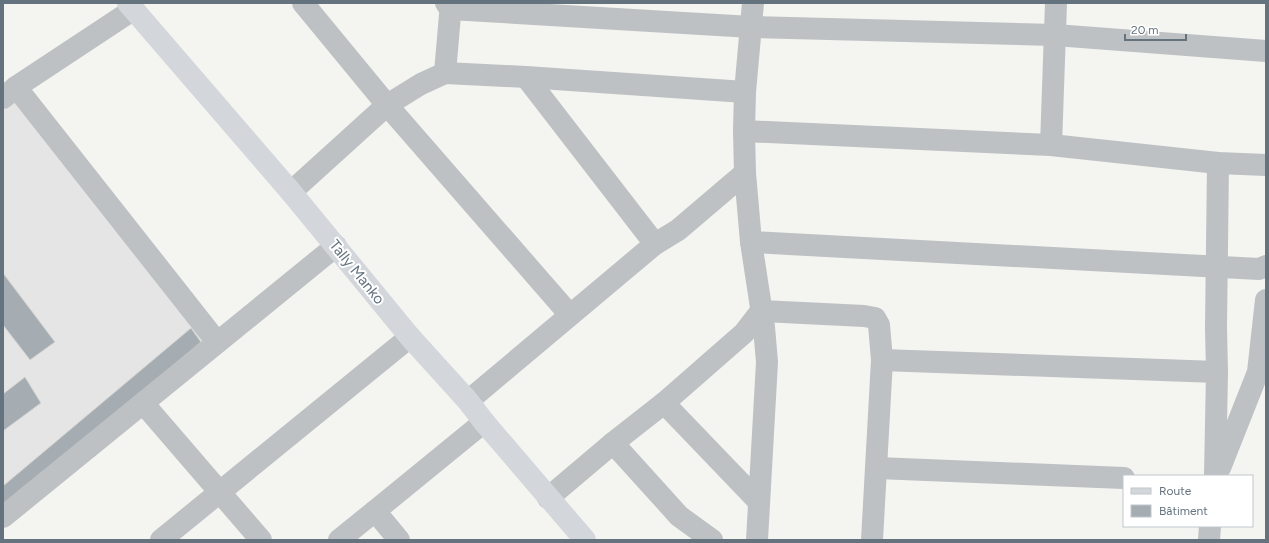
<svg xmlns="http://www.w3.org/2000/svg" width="1269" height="543" font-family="Figtree,sans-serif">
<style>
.built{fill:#e4e5e4}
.building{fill:#a6adb2;stroke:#d5d5d3}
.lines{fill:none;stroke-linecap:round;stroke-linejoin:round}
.street{stroke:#bdc1c4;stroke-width:22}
.secondary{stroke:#d3d7db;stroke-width:22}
.labels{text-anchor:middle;stroke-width:4;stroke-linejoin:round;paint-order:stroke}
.street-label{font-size:15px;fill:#65737f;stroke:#fff}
</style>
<rect width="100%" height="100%" fill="#f4f4f0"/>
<!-- built -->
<polygon class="built" points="17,98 210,342 3,512 3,110"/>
<!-- building -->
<g class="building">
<polygon points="3,273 55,342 30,360 3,325"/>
<polygon points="191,328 201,342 3,509 3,486"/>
<polygon points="25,377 41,403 3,431 3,394"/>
</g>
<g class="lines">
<!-- street -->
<g class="street">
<polyline points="303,3 387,105 570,315"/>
<polyline points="446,3 450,9 751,27 1055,35 1266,51"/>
<polyline points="753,3 745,92 744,131 745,173 751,242 764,327 767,362 757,540"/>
<polyline points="445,73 451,3"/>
<polyline points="526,77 655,244"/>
<polyline points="16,87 217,342"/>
<polyline points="3,98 16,87 134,9"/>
<polyline points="744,131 1051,145 1218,163 1266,165"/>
<polyline points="1051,145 1056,3"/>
<polyline points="291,192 387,105 421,84 445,73 526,77 745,92"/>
<polyline points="751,242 1259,269 1266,266"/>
<polyline points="761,311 864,316 875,318 879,325 882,360 872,540"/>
<polyline points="882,360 1217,372"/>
<polyline points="468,401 655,244 678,230 745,173"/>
<polyline points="143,403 261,540"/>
<polyline points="664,403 759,502"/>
<polyline points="613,443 679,516 712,540"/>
<polyline points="877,468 1124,478"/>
<polyline points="1220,468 1258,372 1266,300"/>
<polyline points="1215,476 1217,372 1216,328 1218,163"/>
<polyline points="548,498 613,443 664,403 744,333 761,311"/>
<polyline points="375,511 399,540"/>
<polyline points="3,517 336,246"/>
<polyline points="161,540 410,337"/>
<polyline points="339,540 375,511 484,422"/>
<polyline points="1209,540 1210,526"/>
</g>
<!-- secondary -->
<polyline class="secondary" points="128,3 291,192 410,337 468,401 484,422 585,540"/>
</g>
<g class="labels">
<!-- street labels -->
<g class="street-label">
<text transform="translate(357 272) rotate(51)" y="5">Tally Manko</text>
</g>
</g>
<!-- border -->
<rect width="1269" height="543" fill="none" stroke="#65737f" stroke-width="8"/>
<!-- legend -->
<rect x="1123" y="475" width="130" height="52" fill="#ffffff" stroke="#c1c7cc"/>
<rect x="1131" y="488" width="20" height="6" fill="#d3d7db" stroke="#c1c7cc"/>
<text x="1159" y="495" font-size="12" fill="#65737f">Route</text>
<rect x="1131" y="505" width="20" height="12" fill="#a6adb2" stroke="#c1c7cc"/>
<text x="1159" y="515" font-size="12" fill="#65737f">Bâtiment</text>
<!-- scale -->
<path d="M1125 34v6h61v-6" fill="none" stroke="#65737f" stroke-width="2"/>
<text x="1131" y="34" font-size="12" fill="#65737f" stroke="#ffffff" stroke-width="3" paint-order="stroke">20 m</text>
</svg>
